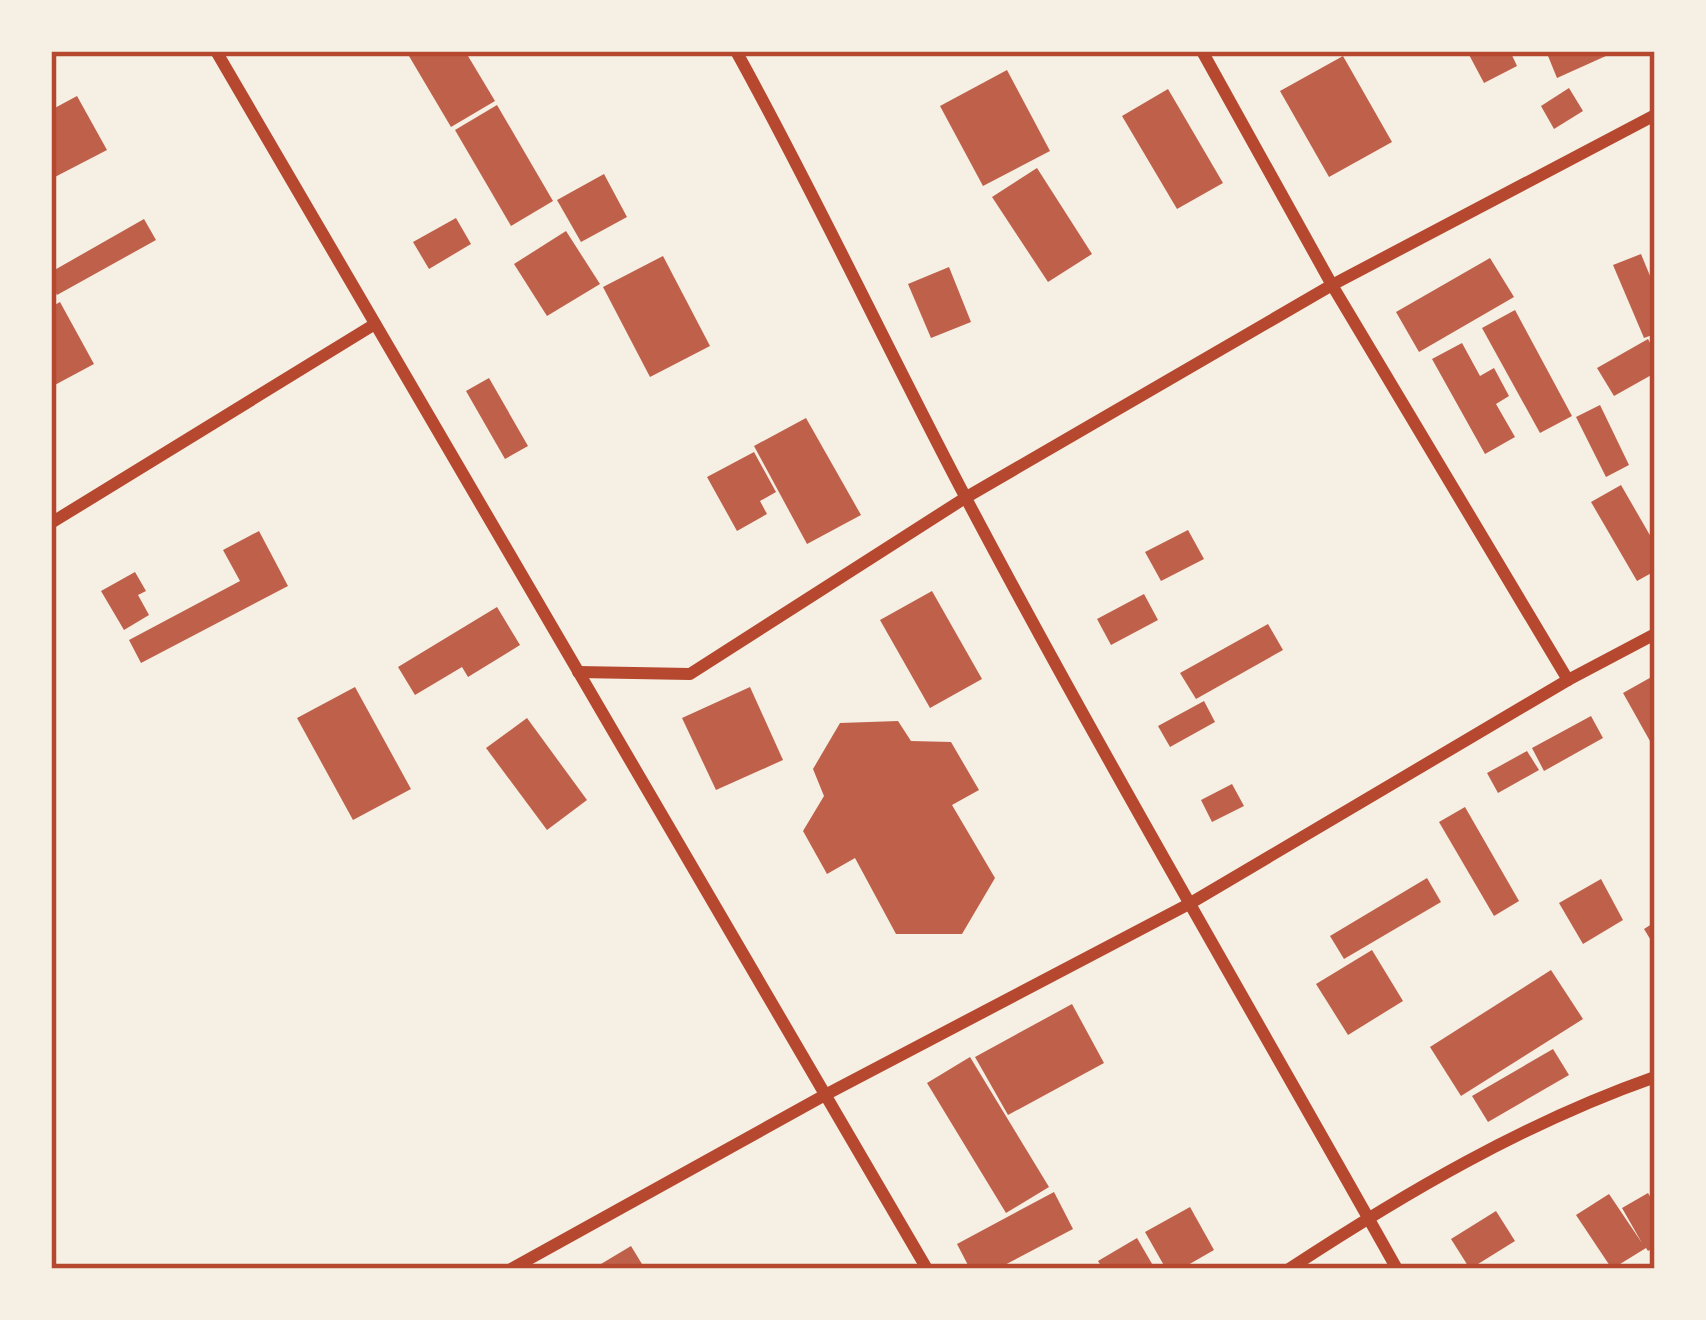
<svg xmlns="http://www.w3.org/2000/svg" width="1706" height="1320" font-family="'Archivo Narrow',sans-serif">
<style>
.building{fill:#bf614a}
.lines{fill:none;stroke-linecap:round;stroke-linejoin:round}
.minor{stroke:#b5482f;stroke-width:12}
.neatline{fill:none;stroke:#b5482f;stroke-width:4.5}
</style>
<rect width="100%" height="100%" fill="#f6efe4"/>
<!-- building -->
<g class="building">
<polygon points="406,51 465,51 495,101 451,127"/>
<polygon points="1467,51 1510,51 1517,66 1484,83"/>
<polygon points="1546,51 1617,51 1557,78"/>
<polygon points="1343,56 1392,142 1329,177 1280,91"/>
<polygon points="1007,70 1050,151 983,186 940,106"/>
<polygon points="1569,88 1583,111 1554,129 1541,106"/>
<polygon points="1168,89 1223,183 1177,209 1122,116"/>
<polygon points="77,96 107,150 51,179 51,110"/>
<polygon points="497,105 553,201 511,226 455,130"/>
<polygon points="1037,168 1092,254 1048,282 992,197"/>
<polygon points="604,174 627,217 581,242 557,200"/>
<polygon points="456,218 471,244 429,269 413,242"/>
<polygon points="144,219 156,240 57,295 51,284 51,272"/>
<polygon points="566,231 600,284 547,316 514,264"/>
<polygon points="1641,254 1655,288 1655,334 1644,338 1613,265"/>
<polygon points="663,256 710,346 650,377 603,287"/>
<polygon points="1490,258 1514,297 1419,352 1396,312"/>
<polygon points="949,267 971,322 931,338 908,284"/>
<polygon points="60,302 94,364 51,387 51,307"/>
<polygon points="1515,310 1572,416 1540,433 1482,328"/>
<polygon points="1648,339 1655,352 1655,373 1614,396 1597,368"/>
<polygon points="1462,343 1480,376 1494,368 1509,396 1496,404 1515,437 1485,454 1432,359"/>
<polygon points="489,378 528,446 505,459 466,391"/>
<polygon points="1600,405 1629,465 1606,477 1576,417"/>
<polygon points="806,418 861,515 807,544 754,446"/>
<polygon points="754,452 776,492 760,501 767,514 737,531 707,477"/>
<polygon points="1621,485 1655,544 1655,571 1637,581 1591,502"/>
<polygon points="1188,530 1204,559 1161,581 1145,552"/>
<polygon points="259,531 288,586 141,663 129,640 240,581 223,550"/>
<polygon points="135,572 146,591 138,595 149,615 124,630 101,591"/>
<polygon points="932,591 982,679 930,708 880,620"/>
<polygon points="1144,594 1158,620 1111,645 1097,619"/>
<polygon points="497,607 520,645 468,677 462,667 415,695 398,667"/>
<polygon points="1268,624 1283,650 1196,699 1180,673"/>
<polygon points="1655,675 1655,750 1623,693"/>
<polygon points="355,687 411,789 353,820 297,718"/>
<polygon points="750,687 783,760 716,790 682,718"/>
<polygon points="1204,701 1215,722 1170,747 1158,726"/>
<polygon points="1591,716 1603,738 1544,771 1532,748"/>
<polygon points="527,718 587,800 547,830 486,748"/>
<polygon points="898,721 911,741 951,742 979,790 952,805 995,878 962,934 896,934 855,858 827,874 803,831 824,796 813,769 840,723"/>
<polygon points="1527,751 1539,770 1498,793 1487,773"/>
<polygon points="1232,784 1244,806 1212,822 1201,800"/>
<polygon points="1465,807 1519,901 1494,916 1439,822"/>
<polygon points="1427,878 1441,902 1344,959 1330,936"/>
<polygon points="1601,879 1623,920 1583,944 1559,903"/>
<polygon points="1655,922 1655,947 1644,929"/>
<polygon points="1372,950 1403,1001 1348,1035 1316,984"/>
<polygon points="1551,970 1583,1019 1461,1096 1430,1047"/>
<polygon points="1072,1004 1104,1063 1008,1115 975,1057"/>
<polygon points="1553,1049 1569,1075 1488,1122 1472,1096"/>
<polygon points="970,1057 1049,1187 1006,1213 927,1083"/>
<polygon points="1054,1192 1073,1229 997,1269 970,1269 957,1244"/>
<polygon points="1648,1193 1655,1205 1655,1247 1648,1251 1646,1248 1612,1269 1576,1215 1609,1194 1642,1243 1622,1208"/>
<polygon points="1190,1207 1214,1250 1181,1269 1166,1269 1145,1232"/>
<polygon points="1496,1211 1515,1241 1470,1269 1451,1239"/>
<polygon points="1137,1238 1155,1269 1103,1269 1098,1261"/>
<polygon points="631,1246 645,1269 604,1269 601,1264"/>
</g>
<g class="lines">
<!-- minor -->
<g class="minor">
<polyline points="216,51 927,1269"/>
<path d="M736 51C818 199 889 353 968 502 1105 761 1254 1014 1397 1269"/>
<polyline points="1202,51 1332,285 1568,680"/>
<polyline points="51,523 375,324"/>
<polyline points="578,672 690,674 965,498 1332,285 1655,115"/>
<polyline points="511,1269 825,1095 1189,904 1568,680 1655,634"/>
<path d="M1289 1269C1405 1193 1524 1123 1655 1077"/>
</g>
</g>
<!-- border -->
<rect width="1706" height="1320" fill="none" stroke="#f6efe4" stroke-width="108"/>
<rect x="54" y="54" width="1598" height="1212" class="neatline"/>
</svg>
